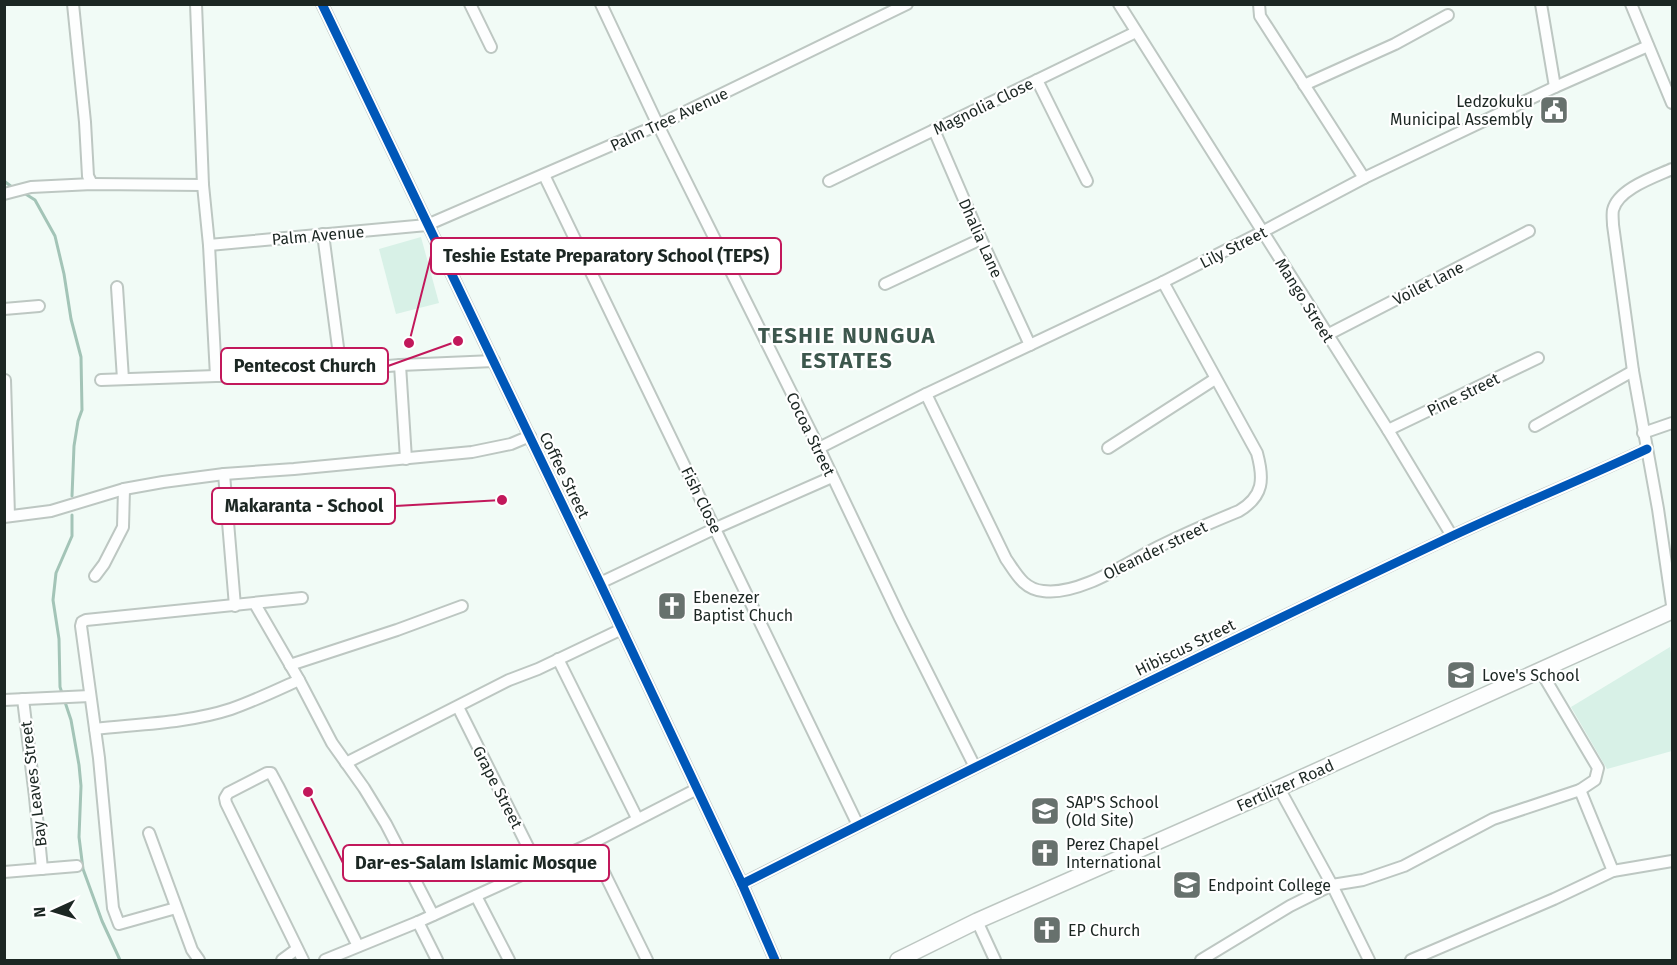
<svg xmlns="http://www.w3.org/2000/svg" width="1677" height="965" font-family="'Fira Sans',sans-serif">
<style>
.green{fill:#d8f1e7}
.lines{fill:none;stroke-linecap:round;stroke-linejoin:round}
.stream{stroke:#a3c4b7;stroke-width:3}
.street-casing{stroke:#bdc7c2;stroke-width:14}
.secondary-casing{stroke:#bdc7c2;stroke-width:18}
.street{stroke:#fdfefe;stroke-width:10}
.secondary{stroke:#fdfefe;stroke-width:15}
.cycleway-casing{stroke:#fff;stroke-width:13}
.cycleway{stroke:#0057b8;stroke-width:9}
.labels{text-anchor:middle;stroke-width:4.5;stroke-linejoin:round;paint-order:stroke}
.poi-label{font-size:16px;fill:#1c2723;stroke:#fff;text-anchor:start}
.street-label{font-size:16px;fill:#1c2723;stroke:#fff}
.district-label{font-size:22px;font-weight:bold;letter-spacing:1.5px;fill:#3d574d;stroke:#fff}
.leader{fill:none;stroke:#c2185b;stroke-width:2}
.callout-dot{fill:#c2185b;stroke:#fff;stroke-width:2}
.callout{fill:#fff;stroke:#c2185b;stroke-width:2}
.callout-label{font-size:18px;text-anchor:middle;font-weight:bold;fill:#1c2723}
</style>
<rect width="100%" height="100%" fill="#f1fbf6"/>
<!-- green -->
<g class="green">
<polygon points="421,237 439,303 396,314 379,249"/>
<polygon points="1670,647 1672,659 1672,751 1607,769 1571,707"/>
</g>
<g class="lines">
<!-- stream -->
<g class="stream">
<polyline points="4,181 12,187"/>
<polyline points="24,193 35,200 55,236 64,274 71,319 81,357 82,410 78,421 74,446 72,496"/>
<polyline points="72,515 72,536 56,573 53,600 59,639 60,687 71,720 79,765 81,786 79,837 83,869 102,921 120,960"/>
</g>
<!-- street casing -->
<g class="street-casing">
<g id="street">
<polyline points="73,4 85,122 88,176 92,184"/>
<polyline points="322,4 600,583 742,884 775,960"/>
<polyline points="470,4 491,47"/>
<polyline points="601,4 658,125 819,448 900,618 975,767"/>
<polyline points="1119,4 1388,430 1452,536"/>
<polyline points="1259,4 1260,16 1364,178"/>
<polyline points="1541,4 1555,87"/>
<polyline points="1631,4 1672,103"/>
<polyline points="1037,80 1087,181"/>
<polyline points="1304,85 1395,44 1448,15"/>
<polyline points="934,130 981,239 1030,345"/>
<path d="M1672 169C1654 177 1618 189 1613 210 1612 214 1613 221 1613 225L1633 371 1658 509 1672 605"/>
<polyline points="544,175 858,825"/>
<polyline points="829,181 1136,32"/>
<polyline points="203,185 209,245 216,376"/>
<polyline points="4,194 31,187 92,184 203,185 196,4"/>
<polyline points="323,234 341,370"/>
<polyline points="209,245 427,225 658,125 907,4"/>
<polyline points="885,284 981,239"/>
<polyline points="117,287 123,379"/>
<polyline points="4,309 39,306"/>
<polyline points="1327,335 1529,231"/>
<polyline points="400,365 406,459"/>
<polyline points="5,380 9,516"/>
<polyline points="101,380 216,376 270,376 400,365 494,361"/>
<path d="M926 394 1006 559C1016 573 1023 589 1043 591 1079 596 1126 563 1158 547 1184 534 1212 522 1239 511 1264 496 1264 479 1257 453L1163 282"/>
<polyline points="1535,426 1633,371"/>
<polyline points="1388,430 1538,358"/>
<polyline points="1643,433 1672,423"/>
<polyline points="819,448 926,394 1163,282 1262,232 1364,178 1555,87 1648,46"/>
<polyline points="1108,448 1215,379"/>
<polyline points="224,474 235,606"/>
<polyline points="4,517 51,511 124,489 163,482 224,474 294,469 472,452 511,444 530,436"/>
<polyline points="95,576 104,564 123,527 124,489"/>
<polyline points="600,583 716,528 832,477"/>
<polyline points="255,604 299,680 332,743 364,788 386,824 433,915"/>
<polyline points="558,659 637,818"/>
<polyline points="290,665 397,630 462,606"/>
<polyline points="23,699 35,797 42,869"/>
<polyline points="4,700 90,696"/>
<polyline points="458,707 538,867"/>
<path d="M95 729C140 724 188 723 231 709 254 701 277 690 299 680"/>
<polyline points="346,763 509,680 538,669 622,629"/>
<polyline points="1279,788 1332,885 1369,960"/>
<polyline points="1580,790 1613,871"/>
<polyline points="149,833 192,950 199,960"/>
<polyline points="4,872 77,866"/>
<path d="M742 884C976 766 1211 650 1448 538 1514 507 1581 480 1647 449"/>
<polyline points="476,896 509,960"/>
<polyline points="176,908 119,924 113,908 99,758 81,626 82,622 86,620 302,598"/>
<polyline points="977,921 995,960"/>
<polyline points="282,960 297,949"/>
<polyline points="303,960 226,803 225,798 228,793 267,773 271,773 278,786 358,946"/>
<polyline points="325,960 418,922"/>
<polyline points="437,960 418,922 590,844"/>
<polyline points="647,960 590,844 697,789"/>
<polyline points="1201,960 1290,906 1332,885 1363,880 1404,866 1493,819 1580,790 1595,780 1598,768 1540,670"/>
<polyline points="1411,960 1554,899 1613,871 1672,861"/>
</g>
</g>
<!-- secondary casing -->
<g class="secondary-casing">
<polyline id="secondary" points="898,960 977,921 1279,788 1672,611"/>
</g>
<!-- street -->
<use href="#street" class="street"/>
<!-- secondary -->
<use href="#secondary" class="secondary"/>
<!-- cycleway casing -->
<g class="cycleway-casing">
<g id="cycleway">
<polyline points="322,4 600,583 742,884 775,960"/>
<path d="M742 884C976 766 1211 650 1448 538 1514 507 1581 480 1647 449"/>
</g>
</g>
<!-- cycleway -->
<use href="#cycleway" class="cycleway"/>
</g>
<!-- icons -->
<defs>
<g id="civic-square" transform="scale(1.5)"><rect x="-9" y="-9" width="18" height="18" rx="4" fill="#67716d" stroke="#fff"/><path d="M-.6-6.5H3V-4.5H.6V-3L4-1V1h2V6H-6V1h2V-1L-.6-3ZM-1.2 2.5V6h2.4V2.5Z" fill="#fff"/></g>
<g id="church-square" transform="scale(1.5)"><rect x="-9" y="-9" width="18" height="18" rx="4" fill="#67716d" stroke="#fff"/><path d="M-1.2-6h2.4v3.5h3.3v2.4h-3.3V6h-2.4V-.1h-3.3v-2.4h3.3Z" fill="#fff"/></g>
<g id="school-square" transform="scale(1.5)"><rect x="-9" y="-9" width="18" height="18" rx="4" fill="#67716d" stroke="#fff"/><path d="M0-5L7-2L0 1L-7-2ZM-4 1L0 2.5L4 1V4Q0 6-4 4Z" fill="#fff"/></g>
</defs>
<g fill-rule="evenodd">
<use href="#civic-square" x="1554" y="110"/>
<use href="#church-square" x="672" y="606"/>
<use href="#school-square" x="1461" y="675"/>
<use href="#school-square" x="1045" y="811"/>
<use href="#church-square" x="1045" y="853"/>
<use href="#school-square" x="1187" y="885"/>
<use href="#church-square" x="1047" y="930"/>
</g>
<g class="labels">
<!-- poi labels -->
<g class="poi-label">
<text x="1533" y="107" text-anchor="end">Ledzokuku<tspan x="1533" dy="18">Municipal Assembly</tspan></text>
<text x="693" y="603">Ebenezer<tspan x="693" dy="18">Baptist Chuch</tspan></text>
<text x="1482" y="681">Love's School</text>
<text x="1066" y="808">SAP'S School<tspan x="1066" dy="18">(Old Site)</tspan></text>
<text x="1066" y="850">Perez Chapel<tspan x="1066" dy="18">International</tspan></text>
<text x="1208" y="891">Endpoint College</text>
<text x="1068" y="936">EP Church</text>
</g>
<!-- street labels -->
<g class="street-label">
<text transform="translate(983 106) rotate(-26)" y="6">Magnolia Close</text>
<text transform="translate(669 119) rotate(-25)" y="6">Palm Tree Avenue</text>
<text transform="translate(318 235) rotate(-5)" y="6">Palm Avenue</text>
<text transform="translate(981 238) rotate(66)" y="6">Dhalia Lane</text>
<text transform="translate(1233 247) rotate(-27)" y="6">Lily Street</text>
<text transform="translate(1428 283) rotate(-27)" y="6">Voilet lane</text>
<text transform="translate(1305 300) rotate(58)" y="6">Mango Street</text>
<text transform="translate(1463 394) rotate(-26)" y="6">Pine street</text>
<text transform="translate(811 434) rotate(64)" y="6">Cocoa Street</text>
<text transform="translate(565 475) rotate(64)" y="6">Coffee Street</text>
<text transform="translate(702 500) rotate(64)" y="6">Fish Close</text>
<text transform="translate(1155 550) rotate(-26)" y="6">Oleander street</text>
<text transform="translate(1185 647) rotate(-26)" y="6">Hibiscus Street</text>
<text transform="translate(33 784) rotate(-97)" y="6">Bay Leaves Street</text>
<text transform="translate(1285 785) rotate(-24)" y="6">Fertilizer Road</text>
<text transform="translate(498 787) rotate(63)" y="6">Grape Street</text>
</g>
<!-- district labels -->
<g class="district-label">
<text x="847" y="343">TESHIE NUNGUA<tspan x="847" dy="25">ESTATES</tspan></text>
</g>
</g>
<!-- callouts -->
<path class="leader" d="M409 343L431 256M458 341L388 366M502 500L395 506M308 792L343 863"/>
<g class="callout-dot">
<circle cx="409" cy="343" r="6"/>
<circle cx="458" cy="341" r="6"/>
<circle cx="502" cy="500" r="6"/>
<circle cx="308" cy="792" r="6"/>
</g>
<g class="callout">
<rect x="431" y="238" width="350" height="36" rx="6"/>
<rect x="221" y="348" width="167" height="36" rx="6"/>
<rect x="212" y="488" width="183" height="36" rx="6"/>
<rect x="343" y="845" width="266" height="36" rx="6"/>
</g>
<g class="callout-label">
<text x="606" y="262">Teshie Estate Preparatory School (TEPS)</text>
<text x="305" y="372">Pentecost Church</text>
<text x="304" y="512">Makaranta - School</text>
<text x="476" y="869">Dar-es-Salam Islamic Mosque</text>
</g>
<!-- border -->
<rect width="1677" height="965" fill="none" stroke="#1c2723" stroke-width="12"/>
<!-- north arrow -->
<g transform="translate(54 911) rotate(266)" stroke="#ffffff" stroke-width="4.5" paint-order="stroke">
<path d="M0-4.5L10 22L0 15L-10 22Z" fill="#1c2723"/>
<text y="-9" font-size="16" font-weight="bold" text-anchor="middle" fill="#1c2723">N</text>
</g>
</svg>
